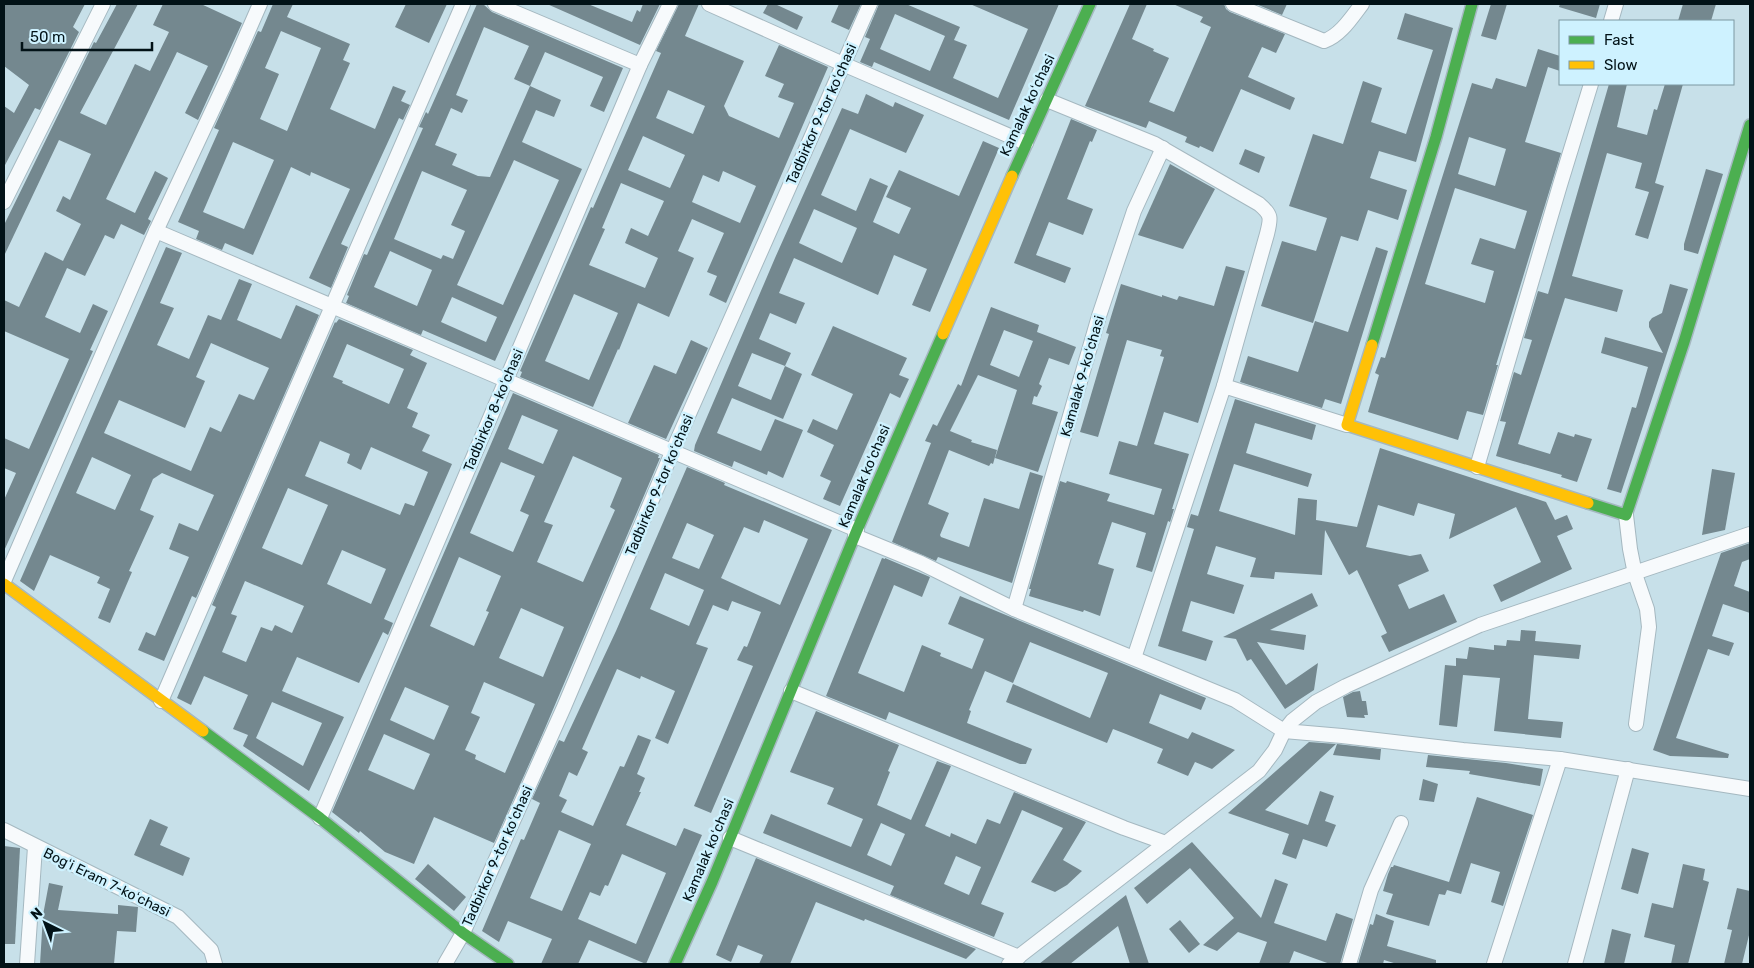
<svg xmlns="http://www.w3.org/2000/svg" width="1754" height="968" font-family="Rubik,sans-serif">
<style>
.building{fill:#74888f;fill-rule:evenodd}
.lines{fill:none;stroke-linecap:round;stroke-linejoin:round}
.street-casing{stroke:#a5b8c0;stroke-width:16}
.fast-casing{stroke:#a5b8c0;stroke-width:14}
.slow-casing{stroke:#a5b8c0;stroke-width:14}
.street{stroke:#f7fafc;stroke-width:14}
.fast{stroke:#4caf50;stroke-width:11}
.slow{stroke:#ffc107;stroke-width:11}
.labels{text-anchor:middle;stroke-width:5;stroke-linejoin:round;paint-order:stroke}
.street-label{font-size:14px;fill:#021217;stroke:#cef2ff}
</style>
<rect width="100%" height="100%" fill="#c7e0e9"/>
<!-- building -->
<g class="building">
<polygon points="4,4 85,4 73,27 79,32 40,110 35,108 4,167 4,106 14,113 29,85 4,66"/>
<polygon points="117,4 138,4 80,113 106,125 135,64 150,71 169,32 153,25 163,4 201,4 242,23 198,120 185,113 208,66 177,52 106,199 135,213 155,171 168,178 148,219 151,221 144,235 121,224 114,239 105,235 85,276 67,268 45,317 80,333 93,304 108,311 90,350 93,351 4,551 4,500 16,473 4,468 4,438 29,449 69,359 4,331 4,300 19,307 45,252 63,261 81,224 56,211 63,196 70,200 91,154 59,140 4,256 4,225 94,42 96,43"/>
<path d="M273 4H293L287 17 350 44 343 60 350 63 330 109 375 129 393 86 406 91 401 101 410 105 403 120 399 118 341 244 348 247 331 288 309 278 350 189 311 172 310 176 291 167 253 255 225 243 222 250 196 239 199 231 178 222 219 130 214 128 258 31 261 32ZM281 31 321 48 287 131 260 119 279 74 265 68ZM233 142 274 160 244 229 203 212Z"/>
<polygon points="406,4 447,4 429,43 395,27"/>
<path d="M477 4H483L492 12 623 68 604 112 590 106 603 77 545 52 530 86 514 79 529 46 484 27 456 95 468 100 462 113 451 108 435 145 457 154 452 165 478 176 490 177 530 86 561 100 554 117 536 110 522 142 582 169 495 361 423 330 421 335 346 303 349 296 347 295 364 254 367 255 423 128 419 127 426 112 428 114ZM514 160 559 180 503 305 457 285ZM422 171 467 190 451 225 465 231 453 259 443 255 441 259 394 239ZM390 251 432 270 417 306 374 287ZM452 297 497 317 486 342 441 322Z"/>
<polygon points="547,4 588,4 632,22 637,10 640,12 643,4 660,4 640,45"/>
<path d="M679 4H699L685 36 744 61 724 106 729 116 779 138 794 103 778 97 784 84 765 76 779 45 828 67 726 303 709 295 717 276 707 272 724 233 692 219 678 251 694 258 669 317 638 303 619 350 618 349 593 407 520 377 522 372 520 371 591 207 593 208 661 53 656 51ZM668 90 705 106 693 134 656 118ZM643 136 685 155 670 188 628 170ZM723 171 756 186 740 223 692 202 703 175 719 182ZM621 183 664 201 648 236 631 228 625 243 658 258 645 288 589 265 605 229 602 228ZM574 294 618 313 589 380 545 361Z"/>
<polygon points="768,4 775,4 803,17 797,30 763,13"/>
<polygon points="839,4 861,4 849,30 831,22"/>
<path d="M879 4H906L960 27 954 40 967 45 953 78 998 98 1028 29 970 4H1059L1009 120 874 62 872 67 860 62 870 39 865 37ZM895 14 945 36 930 71 880 49Z"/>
<polygon points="1130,4 1147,4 1132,39 1154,49 1153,51 1169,58 1149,102 1174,112 1211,27 1200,22 1203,17 1173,4 1224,4 1226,9 1230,12 1285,34 1276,53 1262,47 1248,77 1295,98 1290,110 1241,89 1213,152 1200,146 1199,148 1185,142 1187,137 1149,121 1146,128 1085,106"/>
<polygon points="1256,4 1287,4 1282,15"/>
<polygon points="1491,4 1507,4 1496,40 1481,36"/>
<polygon points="1560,4 1600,4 1596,18 1559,7"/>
<polygon points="1683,4 1716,4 1711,21 1678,21"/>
<polygon points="1405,13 1453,28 1416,162 1379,151 1370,178 1407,190 1398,220 1368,210 1358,241 1341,236 1313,323 1261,306 1282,241 1316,251 1327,218 1289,206 1313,134 1343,144 1363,81 1382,88 1371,122 1406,134 1433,50 1397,39"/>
<path d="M1538 49 1560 56V71L1548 67 1525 142 1561 153 1496 365H1498L1483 415 1467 411 1458 440 1368 412 1379 375 1375 373 1381 357 1385 358 1472 83 1492 89 1496 78 1526 87ZM1469 137 1506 149 1495 186 1458 174ZM1455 188 1527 211 1515 249 1480 238 1471 264 1494 271 1485 303 1425 284Z"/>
<polygon points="1609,84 1627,84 1617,127 1647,135 1654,109 1657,110 1665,84 1683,84 1655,183 1664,186 1648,239 1635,235 1649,192 1635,188 1642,163 1607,153 1572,276 1623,290 1617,312 1565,298 1518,444 1550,454 1558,432 1574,437 1575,434 1592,439 1577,482 1561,477 1562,475 1496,456 1506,422 1500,421 1514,372 1521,375 1532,340 1524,338 1538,291 1548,294"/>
<path d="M866 94 893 107 895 102 924 115 906 153 850 129 821 195 856 211 870 178 888 186 873 222 899 234 911 208 886 197 899 170 959 196 983 141 999 148 930 312 912 305 927 269 894 255 878 295 794 258 779 293 805 303 801 312 796 324 770 313 759 339 791 353 785 366 802 374 783 419 732 398 717 433 761 451 775 419 803 430 783 478 768 471 767 475 734 461 732 467 694 451 695 445 775 258 842 108 858 114ZM814 209 857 228 842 263 799 243ZM752 353 785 366 771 400 738 386Z"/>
<polygon points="1071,119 1097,130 1092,142 1090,141 1067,199 1093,209 1083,235 1049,222 1036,255 1071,268 1065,283 1014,263"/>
<polygon points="1245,149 1265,157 1259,173 1239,164"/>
<polygon points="1170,164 1215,189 1183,249 1138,235"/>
<polygon points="1706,169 1723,174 1698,254 1684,250 1684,244"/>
<path d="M166 247 182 253 160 303 174 308 157 345 189 359 208 315 221 320 239 279 252 284 237 320 281 339 296 305 319 315 196 598 192 596 164 661 138 650 146 632 155 636 189 557 169 549 179 523 198 531 214 495 162 473 153 479 140 510 154 516 129 571 132 572 110 623 98 618 110 589 97 583 100 577 50 555 34 591 20 581ZM211 343 269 368 254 400 239 394 221 432 210 427 191 471 104 433 119 400 185 428 205 381 196 377ZM92 457 131 475 115 510 76 493Z"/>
<polygon points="1376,247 1388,251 1341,404 1325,399 1322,408 1240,382 1248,356 1298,372 1315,321 1348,332"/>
<polygon points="1226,266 1245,271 1198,423 1164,412 1154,444 1189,454 1172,509 1174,509 1170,522 1168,521 1152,572 1136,567 1146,533 1112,522 1098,564 1114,569 1100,616 1084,610 1083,612 1029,596 1031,589 1029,589 1060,481 1066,483 1067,481 1110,494 1107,501 1154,515 1162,489 1109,474 1119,441 1137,446 1164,357 1160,356 1162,350 1127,340 1098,437 1080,432 1109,334 1106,333 1121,284 1162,297 1162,295 1177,300 1179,296 1214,306"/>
<polygon points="1670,284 1688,289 1621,493 1607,489 1632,407 1636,408 1648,367 1601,353 1605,337 1663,353 1649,327 1649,322 1652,318 1662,313"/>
<path d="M991 307 1039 325 1037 332 1076 347 1069 365 1049 358 1039 384 1042 386 1037 397 1034 396 1032 404 1058 412 1038 472 995 458 1017 390 978 375 950 431 972 440 971 442 997 450 993 464 991 463 989 466 949 450 928 504 949 513 940 535 941 537 969 547 984 498 1019 509 1030 472 1043 476 1012 583 938 557 936 561 892 542 931 443 925 441 933 424 937 426 958 384 961 386ZM1004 330 1033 341 1019 377 990 365Z"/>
<path d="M339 319 413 350 410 355 427 363 407 408 418 413 412 427 430 435 422 451 452 464 384 619 393 623 388 635 383 632 359 683 297 657 282 691 344 717 309 791 243 746 248 735 233 729 248 695 204 676 191 705 177 698 216 607 212 605 335 322 336 323ZM347 344 404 369 389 404 342 383 343 381 333 377ZM320 441 350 454 347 463 361 470 371 447 428 472 414 506 405 503 400 515 305 476ZM288 488 328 505 302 565 262 548ZM342 550 386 569 371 604 327 584ZM245 581 304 606 292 633 275 625 272 631 261 627 246 662 222 652 237 616 231 614ZM272 702 322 723 303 766 256 738Z"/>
<polygon points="833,326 907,358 899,375 909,379 900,398 890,393 840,506 823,499 831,481 820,476 834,445 807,432 813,419 837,430 853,394 811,375"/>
<polygon points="691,340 708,348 666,439 628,423 654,365 676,374"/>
<path d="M513 393 659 455 658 458H660L543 733 494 843 434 817 414 864 385 852 360 831 359 833 332 812ZM522 415 558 430 543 464 508 449ZM573 456 622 478 610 507 615 510 583 582 537 562 553 525 544 522ZM501 462 535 476 520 511 529 515 513 552 470 533ZM459 557 501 576 486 611 489 612 474 646 430 626ZM521 608 564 627 543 677 499 658ZM484 682 535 704 505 773 475 759 476 755 465 750 480 717 471 713ZM405 687 449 706 434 740 390 720ZM384 734 430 754 414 790 368 770Z"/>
<polygon points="1235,399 1316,425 1312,440 1255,423 1246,453 1312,474 1308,487 1234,464 1219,511 1295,535 1298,498 1317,500 1316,520 1357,527 1380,448 1546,502 1555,520 1567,515 1573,529 1557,536 1572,569 1501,602 1493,585 1541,562 1516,507 1449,539 1455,514 1418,503 1414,516 1378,505 1366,547 1410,556 1421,554 1429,571 1398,585 1409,609 1444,594 1457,622 1389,652 1381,636 1387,633 1357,570 1349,575 1325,530 1322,575 1275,572 1274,579 1250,577 1256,558 1216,546 1207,574 1244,585 1234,614 1191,601 1182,631 1213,641 1206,661 1158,646 1194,529 1187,527 1191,514 1198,516"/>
<path d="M687 467 725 483 724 485 832 530 711 813 694 806 753 666 737 660 744 646 747 647 761 612 732 601 728 611 713 605 696 644 708 648 668 744 655 738 675 691 641 676 640 679 617 669 582 749 588 752 577 776 569 772 559 796 567 800 561 812 593 826 620 766 624 767 638 735 651 740 637 774 645 778 639 792H641L626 825 676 846 684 828 702 835 646 964 589 940 578 964H541L552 939 508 921 499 942 482 931 521 839 524 840 540 803 532 799 559 740 564 742 616 631ZM764 520 808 539 780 605 721 578 744 527 759 533ZM687 523 714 535 699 569 672 558ZM665 573 704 590 689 626 650 609ZM559 830 591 844 562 911 530 898ZM622 854 666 873 636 944 578 919 590 892 600 896 605 885 608 886Z"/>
<polygon points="1712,469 1735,473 1725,530 1702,535"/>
<polygon points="1750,543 1750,559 1742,562 1734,586 1750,592 1750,613 1723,604 1712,636 1734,643 1729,656 1708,649 1676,738 1729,754 1728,758 1670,756 1653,750 1721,553"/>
<polygon points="882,558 885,559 885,558 930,577 922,597 894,585 858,673 904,692 922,645 941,653 940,656 972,669 984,639 948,624 960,596 1206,698 1201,710 1160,694 1149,723 1188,739 1192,732 1235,750 1212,769 1195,762 1188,776 1157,763 1163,749 1126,734 1113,729 1107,743 1006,702 1013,684 1090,718 1108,673 1030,642 1013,683 985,671 969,710 971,711 967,723 1032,749 1026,764 1020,764 889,712 886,720 826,696"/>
<polygon points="1312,593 1318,606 1270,630 1306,635 1304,650 1257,642 1286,685 1318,663 1314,690 1285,709 1251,659 1247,661 1236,639 1223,637"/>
<polygon points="1521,630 1536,631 1535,641 1581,645 1579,659 1534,655 1528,719 1563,722 1561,738 1494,731 1500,678 1463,675 1457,727 1439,725 1445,665 1456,666 1456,658 1467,659 1469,647 1494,650 1494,645 1506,646 1507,640 1520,641"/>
<polygon points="1360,691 1362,701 1366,701 1368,715 1364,715 1365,718 1347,717 1343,697 1353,692"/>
<path d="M816 711 899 745 888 771 890 772 877 805 911 820 937 761 951 766 925 826 950 837 951 833 976 844 987 819 1000 824 1014 792 1086 822 1063 860 1082 871 1067 885 1055 892 1031 882 1063 828 1022 810 981 904 1004 913 994 937 890 895 894 886 763 833 771 814 851 847 863 819 827 804 834 788 790 772ZM881 823 905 834 891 866 867 855ZM956 856 981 867 969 895 944 884Z"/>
<polygon points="1309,742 1336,744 1265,810 1308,825 1320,791 1334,796 1325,821 1336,825 1327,847 1303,839 1296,859 1282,854 1289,834 1228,813"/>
<polygon points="1337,744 1381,749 1380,760 1333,755"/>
<polygon points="1428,755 1506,763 1543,769 1540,786 1469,774 1470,771 1426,767"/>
<polygon points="1423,779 1438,784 1434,802 1419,800"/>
<polygon points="1477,797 1533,815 1503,906 1491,902 1500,872 1471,863 1461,894 1447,890 1445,895 1439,894 1429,926 1386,914 1393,894 1383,891 1388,874 1391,867 1393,867 1394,865 1449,882"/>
<polygon points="150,819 168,827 160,845 190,858 183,876 134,855"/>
<polygon points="1192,842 1261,918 1275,879 1288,884 1274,923 1326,941 1336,913 1353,919 1340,964 1330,964 1294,951 1289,964 1259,964 1267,942 1238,932 1217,951 1203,945 1234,918 1190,868 1147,904 1134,888"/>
<polygon points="4,846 20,848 15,944 4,944"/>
<polygon points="1632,848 1649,853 1638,894 1621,889"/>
<polygon points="756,858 884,911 976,949 966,959 865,919 864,921 816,902 790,964 759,964 763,955 738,945 731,962 716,955"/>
<polygon points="428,864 466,897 454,911 415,879"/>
<polygon points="1683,864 1705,869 1703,880 1709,882 1688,964 1671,964 1675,945 1644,937 1652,903 1673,908"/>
<polygon points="49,883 63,886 58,910 118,914 118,905 138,907 136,932 117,931 114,964 40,964 43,915"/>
<polygon points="1737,888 1750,891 1750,931 1742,964 1724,964 1732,930 1727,929"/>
<polygon points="1126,895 1149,964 1130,964 1118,926 1070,964 1039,964"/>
<polygon points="1376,914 1394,921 1387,946 1436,960 1436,964 1397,964 1384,960 1383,964 1358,964 1370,924 1373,925"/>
<polygon points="1180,920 1200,944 1189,953 1169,929"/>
<polygon points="1612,929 1631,934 1624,964 1604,964"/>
</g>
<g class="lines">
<!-- street casing -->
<g class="street-casing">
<g id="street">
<polyline points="495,4 640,65"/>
<polyline points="709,4 843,64 1026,143"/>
<path d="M1233 4 1324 41C1340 36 1352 17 1362 4"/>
<polyline points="1611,21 1616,4"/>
<path d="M1047 100 1155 144 1259 204C1272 215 1271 218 1267 234L1224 386"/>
<polyline points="4,202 103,4"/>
<path d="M156 231C389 332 624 429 857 530"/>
<polyline points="1477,467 1560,185 1591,84"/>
<polyline points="1626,515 1630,549 1635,574 1647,609 1649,627 1636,724"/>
<polyline points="855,536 921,563 1014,609 1235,700 1284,731 1342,736 1463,750 1560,759 1750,789"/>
<polyline points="4,581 156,231 229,75 260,4"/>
<polyline points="1014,609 1099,316 1134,211 1163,148"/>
<polyline points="1134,658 1224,386 1347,425"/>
<polyline points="791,691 1124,828 1166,843"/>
<polyline points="161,701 463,4"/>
<polyline points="320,818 640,65 670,4"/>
<polyline points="4,830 178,917 211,950 215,964"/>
<polyline points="730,838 1019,957"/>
<polyline points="27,964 35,847"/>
<polyline points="445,964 463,933 564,707 673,450 870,4"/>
<polyline points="1009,964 1259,771 1275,750 1284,731 1292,721 1316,702 1346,686 1480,625 1750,534"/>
<polyline points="1349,964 1371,890 1401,823"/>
<polyline points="1494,964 1560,759"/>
<polyline points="1575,964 1628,769"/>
</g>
</g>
<!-- fast casing -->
<g class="fast-casing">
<g id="fast">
<polyline points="1012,176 1090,4"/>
<polyline points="1372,345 1436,137 1472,4"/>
<polyline points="1588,503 1626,515 1684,342 1750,125"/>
<polyline points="203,731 320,818 463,933 508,964"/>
<polyline points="675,964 712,882 857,530 943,334"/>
</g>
</g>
<!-- slow casing -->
<g class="slow-casing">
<g id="slow">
<polyline points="943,334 1012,176"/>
<polyline points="1372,345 1347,425 1588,503"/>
<polyline points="4,584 203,731"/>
</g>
</g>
<!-- street -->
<use href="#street" class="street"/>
<!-- fast -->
<use href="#fast" class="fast"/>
<!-- slow -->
<use href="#slow" class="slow"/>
</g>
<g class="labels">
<!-- street labels -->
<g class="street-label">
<text transform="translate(1027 105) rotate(-65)" y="5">Kamalak koʻchasi</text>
<text transform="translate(821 114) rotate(-66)" y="5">Tadbirkor 9-tor koʻchasi</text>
<text transform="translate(1082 376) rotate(-74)" y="5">Kamalak 9-koʻchasi</text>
<text transform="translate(493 410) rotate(-67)" y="5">Tadbirkor 8-koʻchasi</text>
<text transform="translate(864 476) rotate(-67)" y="5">Kamalak koʻchasi</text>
<text transform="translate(659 485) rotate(-67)" y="5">Tadbirkor 9-tor koʻchasi</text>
<text transform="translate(708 850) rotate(-67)" y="5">Kamalak koʻchasi</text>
<text transform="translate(497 856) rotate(-66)" y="5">Tadbirkor 9-tor koʻchasi</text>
<text transform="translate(107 882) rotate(26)" y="5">Bogʻi Eram 7-koʻchasi</text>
</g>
</g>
<!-- border -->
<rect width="1754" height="968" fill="none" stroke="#021217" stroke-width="10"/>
<!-- legend -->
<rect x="1559" y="20" width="175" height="65" fill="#cef2ff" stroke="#7c98a2"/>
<rect x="1569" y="36" width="25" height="8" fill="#4caf50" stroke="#7c98a2"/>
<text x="1604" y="45" font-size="15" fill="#021217">Fast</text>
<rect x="1569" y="61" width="25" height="8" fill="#ffc107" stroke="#7c98a2"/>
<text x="1604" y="70" font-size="15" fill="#021217">Slow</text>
<!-- north arrow -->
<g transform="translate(45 923) rotate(318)" stroke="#cef2ff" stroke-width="4" paint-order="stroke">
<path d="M0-4L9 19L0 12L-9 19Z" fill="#021217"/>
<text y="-8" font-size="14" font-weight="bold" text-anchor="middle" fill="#021217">N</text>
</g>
<!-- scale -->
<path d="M22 42v8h130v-8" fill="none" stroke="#021217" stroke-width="2.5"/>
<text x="30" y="42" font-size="15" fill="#021217" stroke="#cef2ff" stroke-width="4" paint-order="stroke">50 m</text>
</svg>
